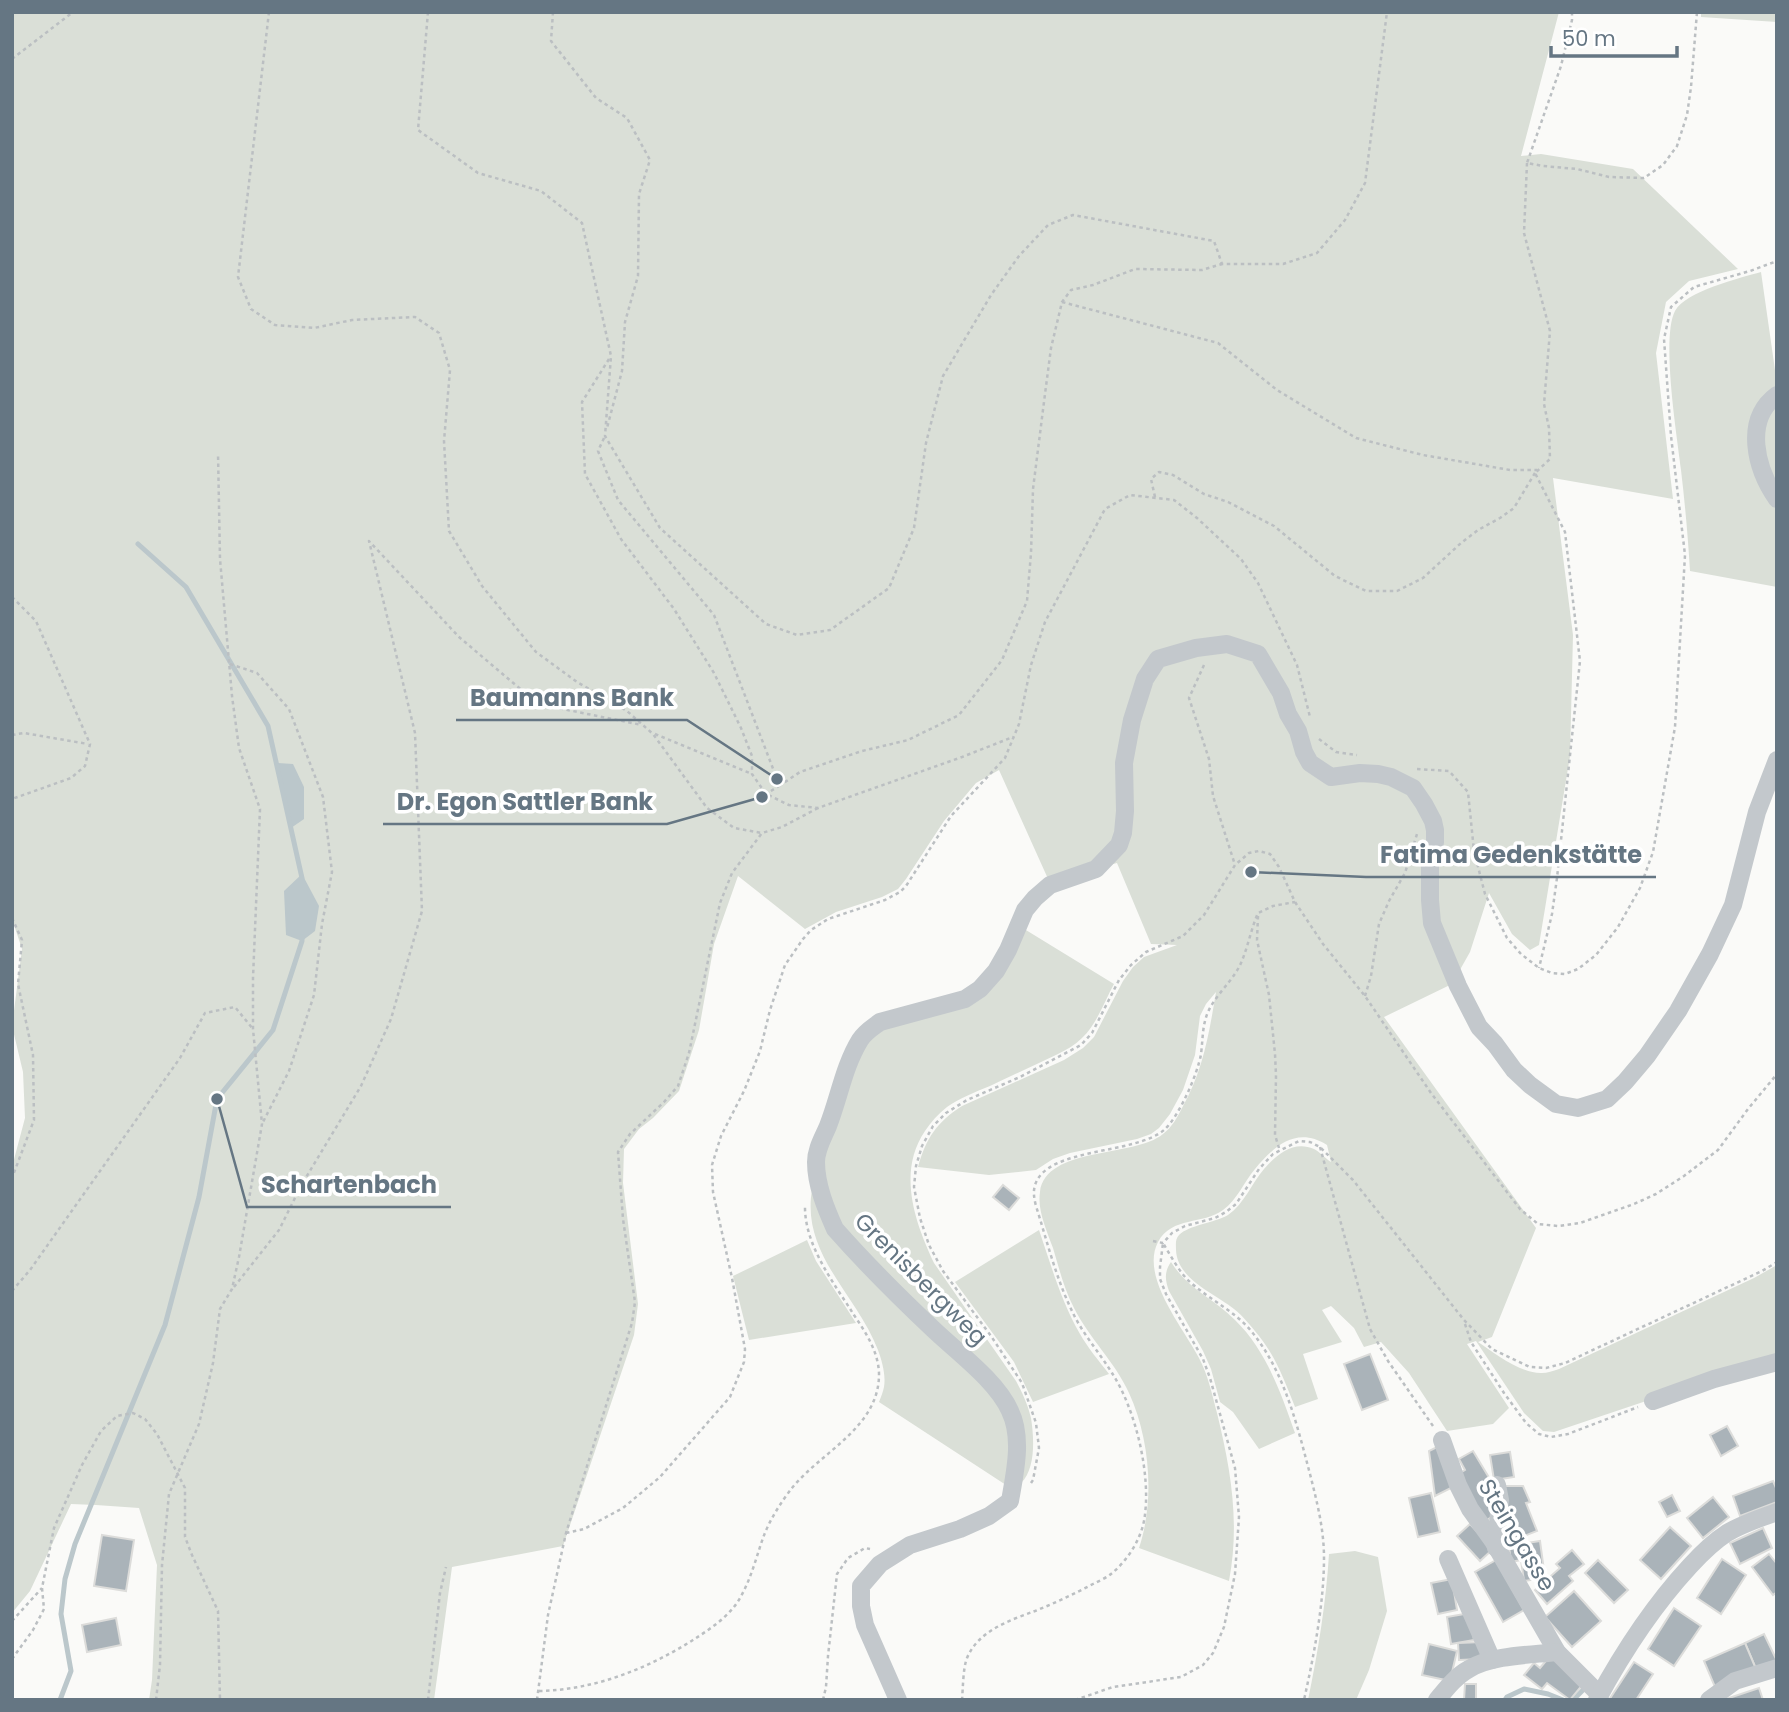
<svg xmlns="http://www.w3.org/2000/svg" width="1789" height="1712" font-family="Poppins,sans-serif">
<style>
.green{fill:#dadfd7;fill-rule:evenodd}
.water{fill:#bbc7cb}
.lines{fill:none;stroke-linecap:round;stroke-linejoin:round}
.stream{stroke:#bbc7cb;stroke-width:5}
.building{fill:#aab3b9;stroke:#dcdcda;stroke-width:2}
.path{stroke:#bbbfc2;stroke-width:2.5;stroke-dasharray:3.5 3.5;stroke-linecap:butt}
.minor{stroke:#c3c8cc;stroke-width:18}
.labels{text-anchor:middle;stroke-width:7;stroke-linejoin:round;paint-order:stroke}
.street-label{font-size:23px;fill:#657683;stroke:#fff}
.leader{fill:none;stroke:#657683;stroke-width:2.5}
.callout-dot{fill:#657683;stroke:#fff;stroke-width:2.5}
.callout-label{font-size:24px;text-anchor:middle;font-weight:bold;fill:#657683;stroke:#fff;stroke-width:7;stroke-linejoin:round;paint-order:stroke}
</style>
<rect width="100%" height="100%" fill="#fafaf8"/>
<!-- green -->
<g class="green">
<path d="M12 12H1559L1521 156 1541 154 1633 169 1738 269 1689 281 1666 302 1656 353 1673 499 1553 478 1573 635 1570 756 1539 945 1530 950 1512 934 1489 893 1470 952 1452 984 1384 1017 1536 1228 1492 1337 1478 1342C1494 1353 1521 1374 1542 1373 1547 1373 1553 1371 1559 1369L1754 1278 1777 1265V1357L1554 1432 1543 1431 1524 1413 1476 1341 1467 1344 1509 1408 1493 1424 1447 1431 1409 1373 1381 1342 1364 1347 1354 1328 1331 1306 1322 1310 1342 1342 1303 1354 1318 1399 1295 1407C1285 1382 1276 1357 1259 1336 1251 1326 1243 1316 1234 1309 1214 1293 1177 1279 1176 1250 1176 1245 1175 1239 1179 1235 1189 1225 1214 1223 1228 1215 1244 1204 1252 1183 1264 1169 1277 1154 1294 1140 1314 1149 1320 1152 1325 1158 1331 1162L1327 1145C1297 1126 1275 1145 1255 1169 1244 1182 1237 1200 1223 1210 1203 1225 1172 1216 1158 1242 1140 1277 1183 1327 1199 1358 1208 1375 1212 1394 1217 1413 1231 1470 1240 1523 1229 1581L1139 1548C1155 1500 1150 1439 1129 1393 1115 1362 1089 1338 1074 1308 1064 1289 1059 1268 1053 1248 1047 1231 1037 1210 1040 1192 1046 1146 1134 1158 1163 1134 1172 1127 1177 1118 1182 1108 1203 1071 1209 1034 1216 992L1206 1004 1200 1016 1195 1055 1183 1090 1170 1114 1159 1128 1151 1134 1137 1139 1070 1153 1053 1159 1036 1170 989 1175 918 1167C926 1138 937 1122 962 1106L1064 1060 1083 1048 1094 1037 1123 981 1133 967 1144 957 1177 945 1151 944 1117 863 1049 881 999 770 976 783 944 821 906 879 898 889 882 897 836 912 805 929 738 876 714 944 699 1030 679 1091 653 1118 639 1129 624 1149 623 1183 638 1304 634 1335 563 1546 452 1567 434 1700H149L152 1680 157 1565 139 1508 96 1505 71 1504 30 1591 12 1613V1167L25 1118 23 1072 12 1026 22 949 12 919ZM278 764H293L291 828Z"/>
<polygon points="1701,12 1777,12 1777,22 1701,17"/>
<path d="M1761 272 1777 384V422L1775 426 1777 453V587L1690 571C1688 537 1685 504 1681 470 1677 436 1661 338 1675 311 1686 291 1740 278 1761 272Z"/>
<path d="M1021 927 1114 984C1104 1002 1097 1024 1082 1038 1075 1045 1066 1050 1058 1054 1035 1065 1013 1075 990 1086 975 1092 960 1098 947 1107 938 1114 931 1122 925 1131 897 1172 915 1223 934 1263L1016 1381C1022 1392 1028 1405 1031 1418 1034 1437 1036 1469 1021 1483L1018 1418 838 1226 822 1168 829 1132 857 1054 874 1032 960 1005Z"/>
<path d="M812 1190 825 1220 992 1393 1003 1407 1013 1440 1006 1485 879 1402C881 1397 883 1392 884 1387 886 1375 882 1361 878 1350 857 1295 801 1254 812 1190Z"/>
<path d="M1039 1230C1051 1265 1061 1301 1080 1334 1088 1348 1099 1361 1109 1374L1033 1402 1014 1362 955 1282Z"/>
<polygon points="807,1240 816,1261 856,1323 749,1340 733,1276"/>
<path d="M1171 1262C1188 1289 1213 1298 1235 1320 1266 1350 1281 1393 1295 1433L1259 1449 1233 1412 1220 1402 1211 1369 1203 1351 1169 1291C1165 1280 1164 1272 1171 1262Z"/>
<path d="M1355 1551 1378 1557 1387 1611 1369 1670 1356 1700H1308C1318 1652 1326 1603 1329 1554Z"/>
</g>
<!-- water -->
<g class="water">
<polygon points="278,763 293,764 304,787 304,819 291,828"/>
<polygon points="302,874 319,906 315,931 302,941 286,935 284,891"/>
</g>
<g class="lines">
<!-- stream -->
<g class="stream">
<polyline points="138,544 186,587 268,726 302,878"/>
<polyline points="60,1700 71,1671 61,1614 65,1579 75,1544 165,1325 199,1197 217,1099 273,1030 302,941 302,937"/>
<polyline points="1505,1700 1507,1697 1524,1689 1548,1694 1563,1700"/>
<polyline points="1573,1700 1583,1690"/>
</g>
</g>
<!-- building -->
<g class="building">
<polygon points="1003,1185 1019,1198 1009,1210 993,1197"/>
<polygon points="1370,1354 1388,1400 1362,1410 1344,1364"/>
<polygon points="1727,1426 1738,1446 1721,1456 1710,1435"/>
<polygon points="1441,1445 1453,1487 1435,1496 1429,1451"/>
<polygon points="1473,1451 1494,1486 1485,1491 1498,1513 1485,1521 1457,1475 1465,1470 1459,1459"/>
<polygon points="1510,1452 1514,1477 1494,1480 1490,1455"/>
<polygon points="1773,1481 1777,1490 1777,1502 1740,1516 1733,1496"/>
<polygon points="1503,1486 1523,1486 1530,1502 1526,1503 1537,1531 1516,1539 1504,1508"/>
<polygon points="1431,1493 1440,1532 1418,1537 1409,1498"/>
<polygon points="1672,1495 1680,1511 1667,1517 1659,1502"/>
<polygon points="1713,1497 1729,1517 1703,1538 1687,1518"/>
<polygon points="1470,1524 1493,1549 1480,1561 1457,1536"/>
<polygon points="1670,1527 1691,1546 1661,1579 1640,1560"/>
<polygon points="1763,1528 1772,1548 1740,1564 1730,1543"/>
<polygon points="102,1535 134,1540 126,1591 94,1586"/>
<polygon points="1540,1541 1545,1578 1524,1581 1521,1560 1511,1562 1509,1546"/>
<polygon points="1572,1550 1584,1564 1569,1576 1573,1581 1547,1604 1535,1590 1560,1568 1556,1564"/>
<polygon points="1769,1554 1777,1564 1777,1592 1773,1595 1752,1567"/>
<polygon points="1722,1559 1746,1575 1721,1614 1697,1598"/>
<polygon points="1496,1560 1524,1610 1503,1622 1475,1572"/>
<polygon points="1598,1560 1628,1590 1614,1603 1585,1573"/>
<polygon points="1452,1579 1457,1610 1438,1614 1431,1583"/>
<polygon points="1574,1591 1601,1621 1572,1647 1545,1617"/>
<polygon points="1674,1608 1701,1626 1674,1666 1648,1649"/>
<polygon points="1470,1613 1474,1640 1451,1644 1447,1617"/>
<polygon points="116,1618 121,1645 87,1652 82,1625"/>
<polygon points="1764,1634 1777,1661 1756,1669 1745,1643"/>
<polygon points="1482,1642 1482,1659 1459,1660 1458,1643"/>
<polygon points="1745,1643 1756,1669 1715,1687 1704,1661"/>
<polygon points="1429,1644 1457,1651 1450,1681 1422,1675"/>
<polygon points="1550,1656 1584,1683 1570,1700 1547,1683 1542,1689 1524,1675 1534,1663 1540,1668"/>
<polygon points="1634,1662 1653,1674 1636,1700 1609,1700"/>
<polygon points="1465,1684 1476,1684 1476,1700 1464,1700"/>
<polygon points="1759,1688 1763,1700 1723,1700"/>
</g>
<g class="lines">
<!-- path -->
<g class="path">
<polyline points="269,12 238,277 251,309 275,325 314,328 352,320 415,317 439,333 450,370 444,441 449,531 482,586 536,652 577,682 627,711 653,734 707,808 734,828 762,833"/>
<polyline points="428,12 418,130 478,173 541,191 582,223 611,356 605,436 660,528 766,624 797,635 830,630 889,588 914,528 926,443 943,376 991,295 1019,256 1048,225 1073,215 1214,241 1222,264 1283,264 1317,253 1345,220 1365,183 1387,12"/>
<polyline points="553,12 551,41 596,98 627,118 650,160 639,194 638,276 625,322 622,371 607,428"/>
<polyline points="1572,12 1572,20 1561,66 1527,163 1543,166 1577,169 1609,177 1644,178 1663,165 1677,146 1687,115 1691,87 1697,12"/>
<polyline points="12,59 73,12"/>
<polyline points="1527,163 1524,233 1550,331 1544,404 1549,428 1550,459 1535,473 1565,532 1580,661 1557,878 1552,914 1539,968"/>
<polyline points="1062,302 1218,343 1277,390 1356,438 1423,455 1510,470 1537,470"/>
<polyline points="609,359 582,402 585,474 621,539 674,609 714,673 741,728 752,756 752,774 766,794 789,805 818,808 962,757 1013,737"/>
<polyline points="604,438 598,451 618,500 714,615 777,779 779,786 766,794"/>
<polyline points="1155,497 1151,479 1159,472 1173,475 1204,494 1228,502 1274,526 1335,576 1366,591 1397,591 1423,578 1461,543 1478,530 1500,518 1514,508 1535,473"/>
<polyline points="12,597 36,621 90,744 85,766 71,778 12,799"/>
<polyline points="230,664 257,673 289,709 323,797 332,872 322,924 314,995 289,1071 262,1124"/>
<polyline points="1204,665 1189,698 1209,759 1213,796 1235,865"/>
<polyline points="655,734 752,774"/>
<polyline points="12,735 24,733 88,744"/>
<polyline points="1319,739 1336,752 1357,755"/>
<polyline points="1417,769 1449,771 1468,792 1474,851 1485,894 1507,938 1521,954 1539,968 1552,973 1565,974 1578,969 1596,955 1618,927 1640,888 1653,852 1675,727 1685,555 1671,436 1664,339 1671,307 1694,287 1750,271 1777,261"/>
<polyline points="779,786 800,772 862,751 908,740 959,715 1002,660 1027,601 1031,553 1033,489 1045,394 1051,348 1062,302 1071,290 1093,285 1135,269 1202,270 1222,264"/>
<polyline points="1258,916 1257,940 1269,995 1275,1054 1276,1075 1275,1135 1279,1148"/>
<polyline points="12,918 22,940 18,984 33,1055 34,1120 12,1178"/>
<polyline points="1365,996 1371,976 1379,924 1389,901 1405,873 1417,834"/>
<polyline points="1320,1147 1370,1329 1388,1361 1433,1426"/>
<polyline points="1153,1241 1163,1243 1172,1233 1185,1226 1215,1218 1226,1212 1236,1204 1259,1169 1273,1154 1299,1141 1310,1142 1320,1147 1353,1180 1464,1320 1492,1349 1530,1367 1546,1368 1565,1363 1762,1271 1777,1262"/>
<polyline points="234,1287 279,1230 302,1184 361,1086 391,1019 422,911 415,733 369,541 459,637 538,704 642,725"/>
<polyline points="12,1291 30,1270 180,1058 205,1013 235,1007 253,1029"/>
<polyline points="1465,1324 1471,1342 1504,1393 1526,1423 1539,1434 1551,1437 1568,1434 1638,1407"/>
<polyline points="1031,1483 1033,1480 1039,1448 1036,1423 1022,1383 991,1336 943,1271 929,1245 920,1218 914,1187 916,1166 922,1146 933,1126 946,1113 967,1100 1020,1077 1081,1045 1092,1033 1119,980 1131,965 1146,952 1183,936 1204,915 1235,865 1249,853 1259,851 1270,854 1279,867 1295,902 1323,944 1365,996 1431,1093 1520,1209 1538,1224 1558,1226 1580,1223 1634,1204 1656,1194 1684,1176 1718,1150 1748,1109 1777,1074"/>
<polyline points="566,1533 584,1529 623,1508 660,1477 730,1397 744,1362 745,1349 732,1278 713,1192 712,1165 721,1136 744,1091 760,1051 770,1010 785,965 803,939 811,930 828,919 885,900 900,892 906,886 951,816 1005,758 1019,724 1031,665 1045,622 1105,509 1130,495 1174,500 1197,518 1241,559 1258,583 1297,665 1310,717"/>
<polyline points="12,1621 42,1588"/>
<polyline points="12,1659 33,1630 44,1609 42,1588 54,1528 82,1465 101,1431 117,1416 133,1413 145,1419 157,1434 185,1488 185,1537 192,1555 218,1611 220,1700"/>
<path d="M539 1691C594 1690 647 1669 693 1640 710 1629 730 1616 740 1598 751 1579 756 1558 763 1538 769 1521 781 1502 792 1488 822 1451 880 1427 879 1373 878 1351 866 1333 854 1315 834 1283 804 1245 805 1205"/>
<polyline points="156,1700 160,1665 162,1565 169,1494 199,1424 213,1363 220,1309 232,1289 239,1257 262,1124 253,1029 253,978 260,809 239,748 232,696 220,559 218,453"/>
<polyline points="428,1700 440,1593 446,1567"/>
<polyline points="537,1700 548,1615 566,1533 632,1323 635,1302 623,1219 618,1152 630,1134 664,1102 678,1086 689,1053 720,903 732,873 762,833 782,827 818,808"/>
<polyline points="823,1700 826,1687 828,1656 837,1574 848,1558 865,1548 870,1549"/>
<path d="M962 1700C963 1688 963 1668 967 1658 978 1631 1010 1620 1035 1611 1055 1603 1074 1594 1093 1584 1099 1581 1106 1578 1111 1574 1127 1561 1140 1541 1144 1521 1152 1477 1136 1410 1112 1373 1099 1352 1082 1333 1072 1311 1056 1278 1047 1241 1036 1206 1034 1198 1033 1192 1035 1185 1047 1147 1134 1155 1164 1130 1179 1117 1198 1073 1201 1054 1203 1039 1202 1026 1208 1012 1216 994 1233 981 1241 963 1248 947 1251 929 1258 913L1273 906 1295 902"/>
<path d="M1075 1700 1113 1687 1181 1677 1203 1665 1213 1653 1224 1627 1235 1574 1239 1517 1235 1468 1210 1378 1203 1359 1166 1294 1160 1279V1267L1163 1243C1171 1256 1179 1272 1190 1282 1210 1300 1235 1311 1252 1332 1285 1373 1297 1425 1310 1474 1317 1502 1324 1529 1324 1558 1324 1603 1314 1655 1304 1700"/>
</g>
<!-- minor -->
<g class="minor">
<path d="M1777 395C1743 420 1756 469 1777 499"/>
<polyline points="1653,1401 1714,1379 1777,1362"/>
<polyline points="1442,1440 1458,1485 1470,1509 1493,1541 1557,1652 1600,1695"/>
<polyline points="1496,1548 1500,1500 1497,1485"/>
<polyline points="1448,1559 1492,1660"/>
<path d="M898 1700 865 1625 861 1606V1586L880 1564 910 1545 960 1529 989 1516 1010 1501C1015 1472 1023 1438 1010 1411 997 1381 957 1352 933 1329 899 1297 866 1264 835 1229 826 1209 816 1185 816 1162 816 1149 823 1138 828 1126 839 1098 844 1066 860 1040 865 1032 872 1028 880 1022L965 999 980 989 996 971 1008 950 1025 910 1035 898 1050 885 1096 869 1119 845 1123 833 1125 811 1124 763 1132 720 1145 679 1158 659 1196 648 1227 644 1258 654 1281 693 1288 714 1298 731 1304 752 1310 763 1331 777 1360 773 1378 774 1391 777 1413 788 1424 804 1433 821 1435 830V842L1430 865V900L1432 923 1458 986 1479 1027 1495 1044 1514 1070 1530 1085 1556 1104 1578 1108 1607 1099 1625 1082 1647 1056 1678 1011 1710 954 1733 905 1757 812 1777 760"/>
<path d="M1437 1700C1446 1689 1456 1676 1469 1669 1492 1655 1531 1655 1557 1652"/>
<path d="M1597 1700C1623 1652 1653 1606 1690 1566 1701 1554 1713 1542 1727 1533 1742 1524 1760 1518 1777 1512"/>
<polyline points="1709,1700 1735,1681 1777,1668"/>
</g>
</g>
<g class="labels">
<!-- street labels -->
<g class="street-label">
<text transform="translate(921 1279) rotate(45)" y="8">Grenisbergweg</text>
<text transform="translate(1517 1535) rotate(59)" y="8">Steingasse</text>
</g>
</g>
<!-- callouts -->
<path class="leader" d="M777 779L687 720H456M762 797L667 824H383M1251 872L1366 877H1656M217 1099L247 1207H451"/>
<g class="callout-dot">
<circle cx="777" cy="779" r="7"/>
<circle cx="762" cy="797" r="7"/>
<circle cx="1251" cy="872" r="7"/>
<circle cx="217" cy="1099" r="7"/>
</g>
<g class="callout-label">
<text x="572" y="706">Baumanns Bank</text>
<text x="525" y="810">Dr. Egon Sattler Bank</text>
<text x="1511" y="863">Fatima Gedenkstätte</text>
<text x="349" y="1193">Schartenbach</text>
</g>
<!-- border -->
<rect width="1789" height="1712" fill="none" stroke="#657683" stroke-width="28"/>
<!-- scale -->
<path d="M1551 46v10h126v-10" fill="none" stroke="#657683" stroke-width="3.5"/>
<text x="1562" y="46" font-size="21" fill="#657683" stroke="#ffffff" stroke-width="5" paint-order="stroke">50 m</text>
</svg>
